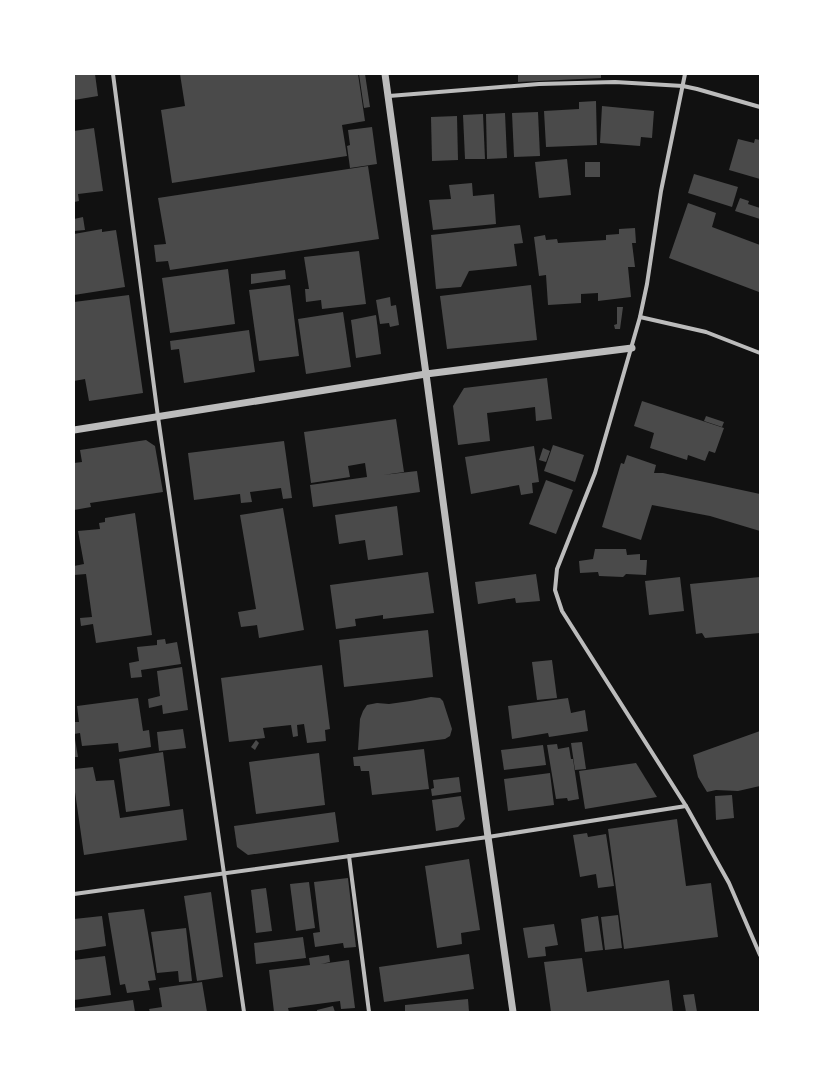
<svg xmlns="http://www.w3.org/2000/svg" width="834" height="1086" font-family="Jost,sans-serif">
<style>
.building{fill:#4a4a4a}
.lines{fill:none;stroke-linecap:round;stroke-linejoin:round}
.minor{stroke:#bcbcbc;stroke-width:4}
.tertiary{stroke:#bcbcbc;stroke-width:7}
</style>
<rect width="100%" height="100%" fill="#111"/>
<!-- building -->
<g class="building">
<polygon points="74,74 95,74 98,96 74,100"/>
<polygon points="180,74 358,74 365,121 342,125 347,156 172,183 161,110 185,106"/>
<polygon points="359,74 365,74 370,107 364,108"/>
<polygon points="518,74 601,74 601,78 518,82"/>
<polygon points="596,101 597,145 546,147 544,111 579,109 579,102"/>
<polygon points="602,106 654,111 652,138 641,137 640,146 600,143"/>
<polygon points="538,112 540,156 514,157 512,113"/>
<polygon points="505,113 507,158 487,159 486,114"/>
<polygon points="483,114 485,159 465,159 463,115"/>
<polygon points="457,116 458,160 432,161 431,117"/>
<polygon points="372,127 377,164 350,168 347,146 350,145 348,130"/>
<polygon points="94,128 103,191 78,194 79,201 74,202 74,131"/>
<polygon points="738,139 754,143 755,139 760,140 760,179 729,170"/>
<polygon points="567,159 571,195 539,198 535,162"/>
<rect x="585" y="162" width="15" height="15"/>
<polygon points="368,166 379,239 170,270 168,261 156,262 154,245 166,244 158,198"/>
<polygon points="694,174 738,187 732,207 688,193"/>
<polygon points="472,183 473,196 494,194 496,224 433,230 429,200 451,199 449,185"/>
<polygon points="740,198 749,201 748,204 760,208 760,219 735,211"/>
<polygon points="688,203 716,213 712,227 760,245 760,289 759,292 669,258"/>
<polygon points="83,217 85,230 74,231 74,219"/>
<polygon points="520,225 523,243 514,244 517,266 469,271 461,287 436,289 431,235"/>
<polygon points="635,228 636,243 632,243 635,267 628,267 631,297 598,301 598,293 581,294 581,303 548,305 546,275 539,276 534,237 545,235 546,240 557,239 558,243 606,240 606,235 619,234 619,229"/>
<polygon points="102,229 102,232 116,230 125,287 74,295 74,234"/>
<polygon points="359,251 366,304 322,309 321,300 306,302 305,289 309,289 304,257"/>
<polygon points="228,269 235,324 170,333 162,278"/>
<polygon points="285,270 286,279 251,284 251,274"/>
<polygon points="290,285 299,356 259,361 249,290"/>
<polygon points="531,285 537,340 447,349 440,296"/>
<polygon points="129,295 143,393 89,401 85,379 74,381 74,302"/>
<polygon points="390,297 391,306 396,305 399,325 390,327 389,323 380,324 376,300"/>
<polygon points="617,307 623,307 620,329 615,329 614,325 617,324"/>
<polygon points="343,312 351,367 306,374 298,319"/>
<polygon points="376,315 381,354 356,358 351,320"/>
<polygon points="249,330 255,372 184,383 179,349 171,350 170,341"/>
<polygon points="547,378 552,419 536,421 535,407 487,413 490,441 458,445 453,406 464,388"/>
<polygon points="642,401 724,428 715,453 709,451 705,461 688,455 687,460 650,448 654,433 634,426"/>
<polygon points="706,416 724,422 722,427 704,421"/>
<polygon points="396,419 404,472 383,475 417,471 420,492 313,507 310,485 367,477 365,463 348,466 350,477 311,483 304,432"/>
<polygon points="146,440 155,446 163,492 90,503 91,507 74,510 74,463 82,462 80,450"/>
<polygon points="284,441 292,498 283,499 281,488 250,492 252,502 241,503 240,494 194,500 188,453"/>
<polygon points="553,445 584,455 575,482 544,471"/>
<polygon points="534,446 539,482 532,483 533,493 521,495 519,485 471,494 465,457"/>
<polygon points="543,448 550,451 546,462 539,460"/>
<polygon points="627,455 656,465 654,473 663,473 760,494 760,531 710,516 652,505 641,540 602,527 621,463 624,464"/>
<polygon points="546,480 573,490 556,534 529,524"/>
<polygon points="397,506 403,555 368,560 365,540 339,544 335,515"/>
<polygon points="283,508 304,630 259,638 257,625 241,627 238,612 256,609 240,515"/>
<polygon points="135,513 152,635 96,643 93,624 81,626 80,618 92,617 86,574 74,575 74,566 84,564 78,531 100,529 99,523 105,522 105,518"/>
<polygon points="595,549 626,549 627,555 640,554 640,560 647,560 646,575 626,574 623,577 599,576 598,572 580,573 579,561 593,559"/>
<polygon points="428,572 434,613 383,619 383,615 355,619 356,626 336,629 330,585"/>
<polygon points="536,574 540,601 516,603 515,598 478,604 475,582"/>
<polygon points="680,577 684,611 649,615 645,581"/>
<polygon points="760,577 760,633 705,638 702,633 696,634 690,584"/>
<polygon points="428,630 433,677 344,687 339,640"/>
<polygon points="165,639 166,644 177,642 181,664 141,670 142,677 131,678 129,663 139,661 137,647 157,645 157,640"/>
<polygon points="552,660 557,698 537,700 532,662"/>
<polygon points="322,665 330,729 325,730 326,741 307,743 304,724 297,725 298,736 293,737 291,725 263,728 265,738 229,742 221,678"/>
<polygon points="182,667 188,710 163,714 162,705 149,708 148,699 160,696 157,671"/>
<polygon points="431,697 440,698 443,701 452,729 450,736 445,739 358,750 360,719 363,711 367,705 377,703 389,704 410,701"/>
<polygon points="138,698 143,731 149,730 151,747 119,752 118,743 82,746 80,733 74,734 74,722 79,722 77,706"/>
<polygon points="568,698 571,713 585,710 588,731 549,737 548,733 512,739 508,706"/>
<polygon points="183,729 186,748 159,751 157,732"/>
<polygon points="760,731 760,786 738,791 716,790 707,792 698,777 693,755"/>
<polygon points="74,739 75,739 78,757 74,757"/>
<polygon points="256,740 259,743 255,750 251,747"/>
<polygon points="582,742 586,769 575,770 571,743"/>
<polygon points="557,744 558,749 569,747 571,759 573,759 579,799 568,801 567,798 556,799 547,745"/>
<polygon points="543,745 546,765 504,770 501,750"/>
<polygon points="424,749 429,789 372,795 369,771 361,771 360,766 354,766 353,757"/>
<polygon points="163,752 170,806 126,812 119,759"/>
<polygon points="319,753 325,805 256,814 249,762"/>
<polygon points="636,763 657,797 585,809 579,771"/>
<polygon points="93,767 96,781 114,780 120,818 183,809 187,840 84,855 74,785 74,769"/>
<polygon points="550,773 554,805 508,811 504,779"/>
<polygon points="459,777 461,792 432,796 431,789 434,788 433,780"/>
<polygon points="732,795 734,818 716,820 715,796"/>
<polygon points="461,796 465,819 458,827 436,831 432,800"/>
<polygon points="335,812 339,842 248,855 237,847 234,826"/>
<polygon points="677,819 686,886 711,883 718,937 624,949 608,829"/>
<polygon points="587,833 588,837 606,834 614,886 598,888 596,874 580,877 573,835"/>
<polygon points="469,859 480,930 461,933 462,944 437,948 425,866"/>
<polygon points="348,878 356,947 344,948 343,943 315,947 313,933 320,932 314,882"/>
<polygon points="309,882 315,928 296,931 290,884"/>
<polygon points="266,888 272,931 256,933 251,890"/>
<polygon points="211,892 223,977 197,981 184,896"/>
<polygon points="144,909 156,980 148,981 150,990 127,993 125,984 120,985 108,913"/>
<polygon points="618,915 622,948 605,950 601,917"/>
<polygon points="102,916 106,946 74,951 74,919"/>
<polygon points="598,916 603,950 585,952 581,919"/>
<polygon points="554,924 558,945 545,947 546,956 528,958 523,928"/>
<polygon points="186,928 192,981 179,982 178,971 157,973 151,932"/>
<polygon points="303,937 306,958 256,964 254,943"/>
<polygon points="469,954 474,989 384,1002 379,967"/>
<polygon points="329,955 330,962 321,964 349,960 355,1008 341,1009 340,1001 288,1008 289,1012 274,1012 269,970 310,965 309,958"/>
<polygon points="105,956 111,995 74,1000 74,960"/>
<polygon points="582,958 587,992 669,980 673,1012 551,1012 544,962"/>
<polygon points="202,982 207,1012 150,1012 149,1009 162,1007 159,988"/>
<polygon points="694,994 697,1012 686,1012 683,995"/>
<polygon points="468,999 469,1012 405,1012 405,1005"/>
<polygon points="133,1000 135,1012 74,1012 74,1008"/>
<polygon points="333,1006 335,1012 317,1012 317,1010"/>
</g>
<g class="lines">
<!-- minor -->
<g class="minor">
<polyline points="113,74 158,417 244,1012"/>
<polyline points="685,74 661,191 647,284 640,317 595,473 557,569 555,590 562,611 686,806 729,883 760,955"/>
<polyline points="389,96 539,84 615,82 683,86 697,89 760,107"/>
<polyline points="640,317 706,332 760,353"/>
<polyline points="349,856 369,1012"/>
<polyline points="74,894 488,837 686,806"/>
</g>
<!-- tertiary -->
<g class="tertiary">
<polyline points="385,74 426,374 488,837 513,1012"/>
<polyline points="74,430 426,374 632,348"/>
</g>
</g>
<!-- border -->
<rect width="834" height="1086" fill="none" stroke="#ffffff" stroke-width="150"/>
</svg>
